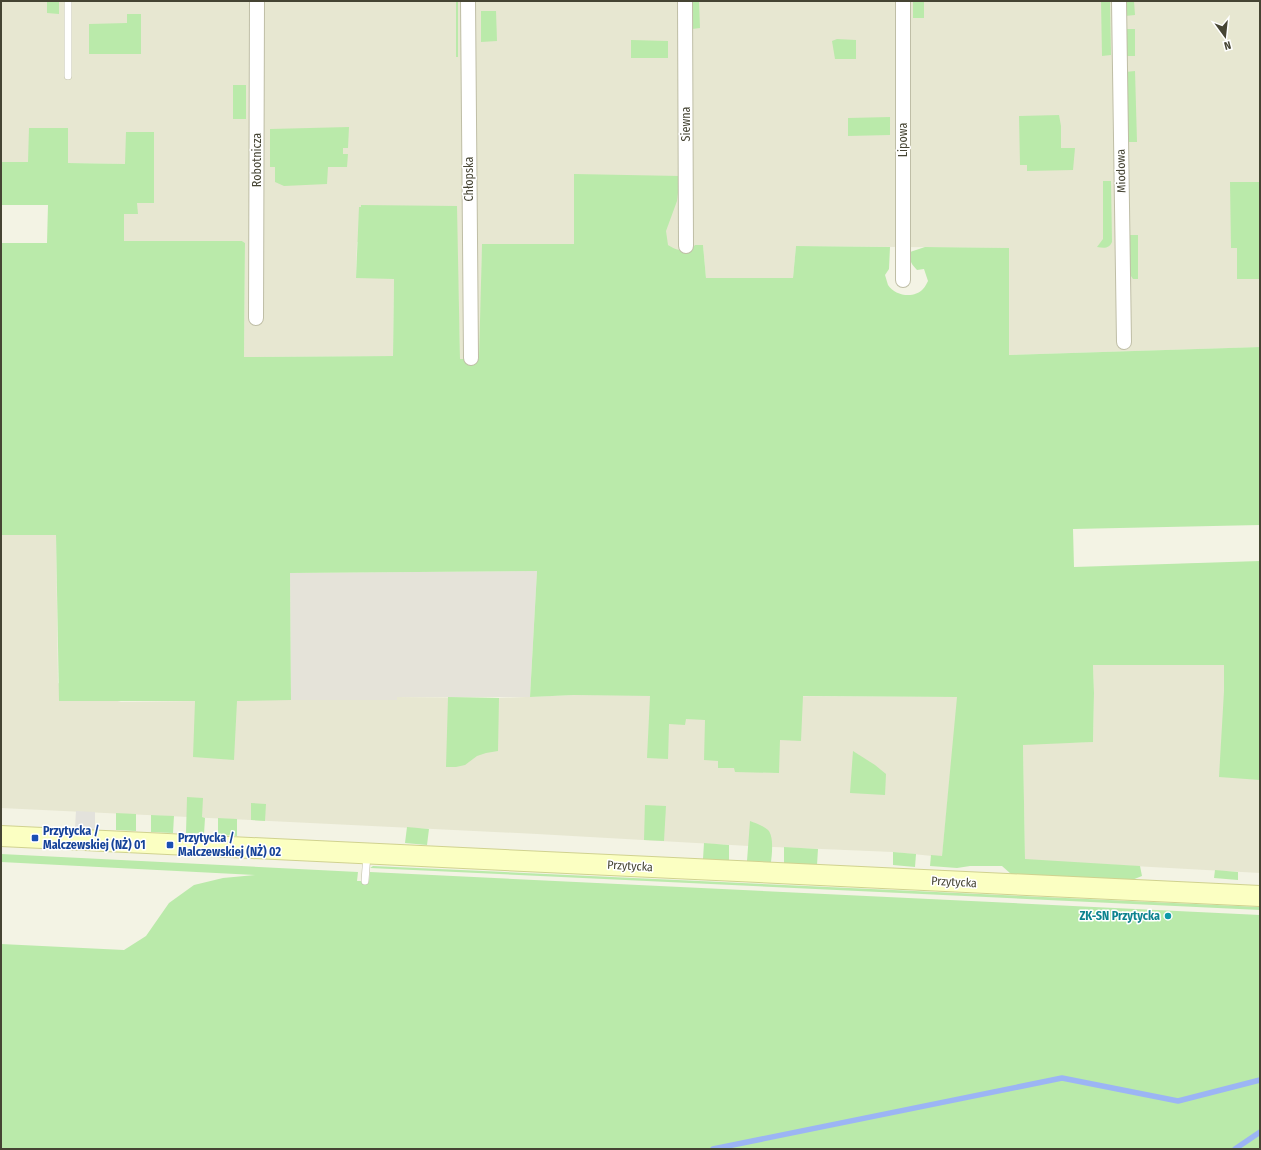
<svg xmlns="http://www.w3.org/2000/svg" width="1261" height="1150" font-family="'Fira Sans Condensed',sans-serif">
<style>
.residential{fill:#e7e7d1}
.industrial{fill:#e5e3d9}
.green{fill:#baeaaa}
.parking{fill:#e3e2dc}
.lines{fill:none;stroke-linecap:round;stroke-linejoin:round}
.stream{stroke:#9cb5f4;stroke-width:5.5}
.lane-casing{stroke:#bfbea6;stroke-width:8}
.street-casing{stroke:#bfbea6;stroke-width:16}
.secondary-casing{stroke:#d0d28f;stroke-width:22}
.lane{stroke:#fff;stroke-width:7}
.street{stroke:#fff;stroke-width:14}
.secondary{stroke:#fbffc2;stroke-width:20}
.transit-dot{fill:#1a4fb4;stroke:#fff;stroke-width:1.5}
.culture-dot{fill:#0f9aa8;stroke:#fff;stroke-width:1.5}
.labels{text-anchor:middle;stroke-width:3;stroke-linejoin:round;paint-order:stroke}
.street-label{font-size:12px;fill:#454433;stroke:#fff}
.transit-label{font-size:12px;font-weight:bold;fill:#164399;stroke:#fff;text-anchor:start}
.culture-label{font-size:12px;font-weight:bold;fill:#0d838f;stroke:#fff;text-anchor:end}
</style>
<rect width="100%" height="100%" fill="#f3f3e4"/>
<!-- residential -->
<g class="residential">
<polygon points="1,1 1260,1 1260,347 1008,355 1008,248 796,246 793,278 706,278 703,245 691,250 684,251 676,250 668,245 482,244 480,359 460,359 457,243 357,242 356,278 394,278 393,356 244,357 245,243 242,241 124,241 124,214 137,203 153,203 121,164 1,162"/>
<polygon points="56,534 58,683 121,702 345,699 396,700 397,697 499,698 574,695 958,697 942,857 893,852 749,846 537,834 1,808 1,535"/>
<polygon points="1202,563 1260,572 1260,873 1025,860 1023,744 1093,742 1094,693 1093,665 1178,564"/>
</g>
<!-- industrial -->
<polygon class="industrial" points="537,571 530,697 397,697 397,700 291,700 290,573"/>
<!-- green -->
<g class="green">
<polygon points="47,1 59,1 59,14 47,13"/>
<rect x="456" y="1" width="2" height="56"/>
<polygon points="692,1 699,1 700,28 692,29"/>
<rect x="913" y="1" width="11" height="17"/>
<polygon points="1101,1 1110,1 1111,55 1102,56"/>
<polygon points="1124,1 1134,1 1135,15 1125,16"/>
<polygon points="481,11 496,11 497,41 481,42"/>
<polygon points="127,14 141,14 141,54 89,54 89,24 127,23"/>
<polygon points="1124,29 1135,29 1135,56 1125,56"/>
<polygon points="837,39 856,40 856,59 835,59 832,41"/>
<polygon points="631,40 668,41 668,58 631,58"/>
<polygon points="1135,71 1137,142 1127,142 1125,72"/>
<rect x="233" y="85" width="13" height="34"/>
<polygon points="1059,115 1061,126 1061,148 1075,148 1073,170 1027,171 1027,165 1020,165 1019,116"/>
<polygon points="890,117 890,135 848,136 848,118"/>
<polygon points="349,127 348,148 343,148 343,154 348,154 347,167 328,167 327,184 284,186 275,182 275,167 270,167 270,129"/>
<path d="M29 128H68V163L125 164 126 132H154V203H137L138 214H124V241H242L245 243 244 357 393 356 394 279 356 278 359 207H361V205L457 206 460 359H479L482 244H574V174L680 176 677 201 666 231 668 245C676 250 681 251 691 250L695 245H703L706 278H793L796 246 890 247 889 269 885 275C886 278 887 282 888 285 895 296 914 299 923 289 925 287 927 283 928 281L924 269 917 270C911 264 909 260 910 252L925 247 1009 248V355L1260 347V525L1073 529 1074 567 1260 561V780L1219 777 1224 691V665H1093L1094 693 1093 742 1023 745 1025 859 1140 866 1142 876 1132 880 1011 874 1002 866H970L957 868 930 866 931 855 942 856 957 697 803 696 801 741 780 740 779 773 735 772 734 768H718V761L704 760 705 720 686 719 685 725 669 724 668 759 647 758 650 696 574 695 530 697 537 571 290 573 291 700 237 701 234 760 193 757 195 701H59L56 535H1V243H47L48 205H1V162H28Z"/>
<path d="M1103 181H1111L1112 242C1109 249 1104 248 1097 247L1103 239Z"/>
<polygon points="1230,182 1260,182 1260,279 1237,279 1237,248 1231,248"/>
<polygon points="1126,235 1138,235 1138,279 1133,279 1129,273"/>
<polygon points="448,697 499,698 498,751 486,753 477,756 465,765 456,767 446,767"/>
<polygon points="853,751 875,765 886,774 885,795 850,793"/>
<polygon points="187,797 203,798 202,817 205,818 204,834 186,833"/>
<polygon points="251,803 266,804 265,821 251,820"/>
<polygon points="645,805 666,806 664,841 644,840"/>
<polygon points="116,813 136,814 136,831 116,830"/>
<polygon points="151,815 174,816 173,833 151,832"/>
<polygon points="218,818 237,819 237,836 218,835"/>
<path d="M750 821C755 823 764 826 768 830 774 836 772 854 771 862L747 861Z"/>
<polygon points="407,827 429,829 427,845 405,843"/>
<polygon points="704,843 729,845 729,861 703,859"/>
<polygon points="784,847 818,849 817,865 784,863"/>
<polygon points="893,852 916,854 915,867 893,865"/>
<polygon points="1,854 358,872 357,881 369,881 370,872 1260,915 1260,1149 1,1149 1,944 124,950 146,936 169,903 194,885 223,878 255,875 1,862"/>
<polygon points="373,866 1260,907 1260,910 370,868"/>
<polygon points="1215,870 1238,872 1238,880 1214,878"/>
</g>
<!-- parking -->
<polygon class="parking" points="76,811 95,812 95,829 75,828"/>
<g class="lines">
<!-- stream -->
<g class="stream">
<polyline points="713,1149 1062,1078 1178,1101 1260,1080"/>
<polyline points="1235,1149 1260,1132"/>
</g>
<!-- lane casing -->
<g class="lane-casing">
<g id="lane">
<polyline points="68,1 68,76"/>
<polyline points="365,881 367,854"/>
</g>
</g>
<!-- street casing -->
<g class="street-casing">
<g id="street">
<polyline points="468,1 471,358"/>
<polyline points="685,1 686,246"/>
<polyline points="903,1 903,280"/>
<polyline points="1119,1 1124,342"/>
<polyline points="256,318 257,1"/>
</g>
</g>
<!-- secondary casing -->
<g class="secondary-casing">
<polyline id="secondary" points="1,836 1260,896"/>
</g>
<!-- lane -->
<use href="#lane" class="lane"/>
<!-- street -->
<use href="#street" class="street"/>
<!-- secondary -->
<use href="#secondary" class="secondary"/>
</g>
<!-- markers -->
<g class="transit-dot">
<rect x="31" y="834" width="8" height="8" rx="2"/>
<rect x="166" y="841" width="8" height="8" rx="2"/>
</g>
<circle class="culture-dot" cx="1168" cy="916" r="4"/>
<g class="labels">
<!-- street labels -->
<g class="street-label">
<text transform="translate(686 124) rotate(-90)" y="4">Siewna</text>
<text transform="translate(903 140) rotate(-90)" y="4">Lipowa</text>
<text transform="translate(257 160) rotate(-90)" y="4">Robotnicza</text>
<text transform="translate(1121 171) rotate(-91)" y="4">Miodowa</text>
<text transform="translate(469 179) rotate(-90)" y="4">Chłopska</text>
<text transform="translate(630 866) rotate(3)" y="4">Przytycka</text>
<text transform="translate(954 882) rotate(3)" y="4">Przytycka</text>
</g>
<!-- transit labels -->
<g class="transit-label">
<text x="43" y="835">Przytycka /<tspan x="43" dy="14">Malczewskiej (NŻ) 01</tspan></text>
<text x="178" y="842">Przytycka /<tspan x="178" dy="14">Malczewskiej (NŻ) 02</tspan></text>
</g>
<!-- culture labels -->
<g class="culture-label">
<text x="1160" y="920">ZK-SN Przytycka</text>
</g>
</g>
<!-- border -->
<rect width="1261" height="1150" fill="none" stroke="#454433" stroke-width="4"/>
<!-- north arrow -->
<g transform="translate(1225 36) rotate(165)" stroke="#ffffff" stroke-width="3" paint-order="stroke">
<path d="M0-3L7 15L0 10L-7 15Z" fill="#454433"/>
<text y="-6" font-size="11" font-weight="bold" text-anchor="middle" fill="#454433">N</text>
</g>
</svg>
